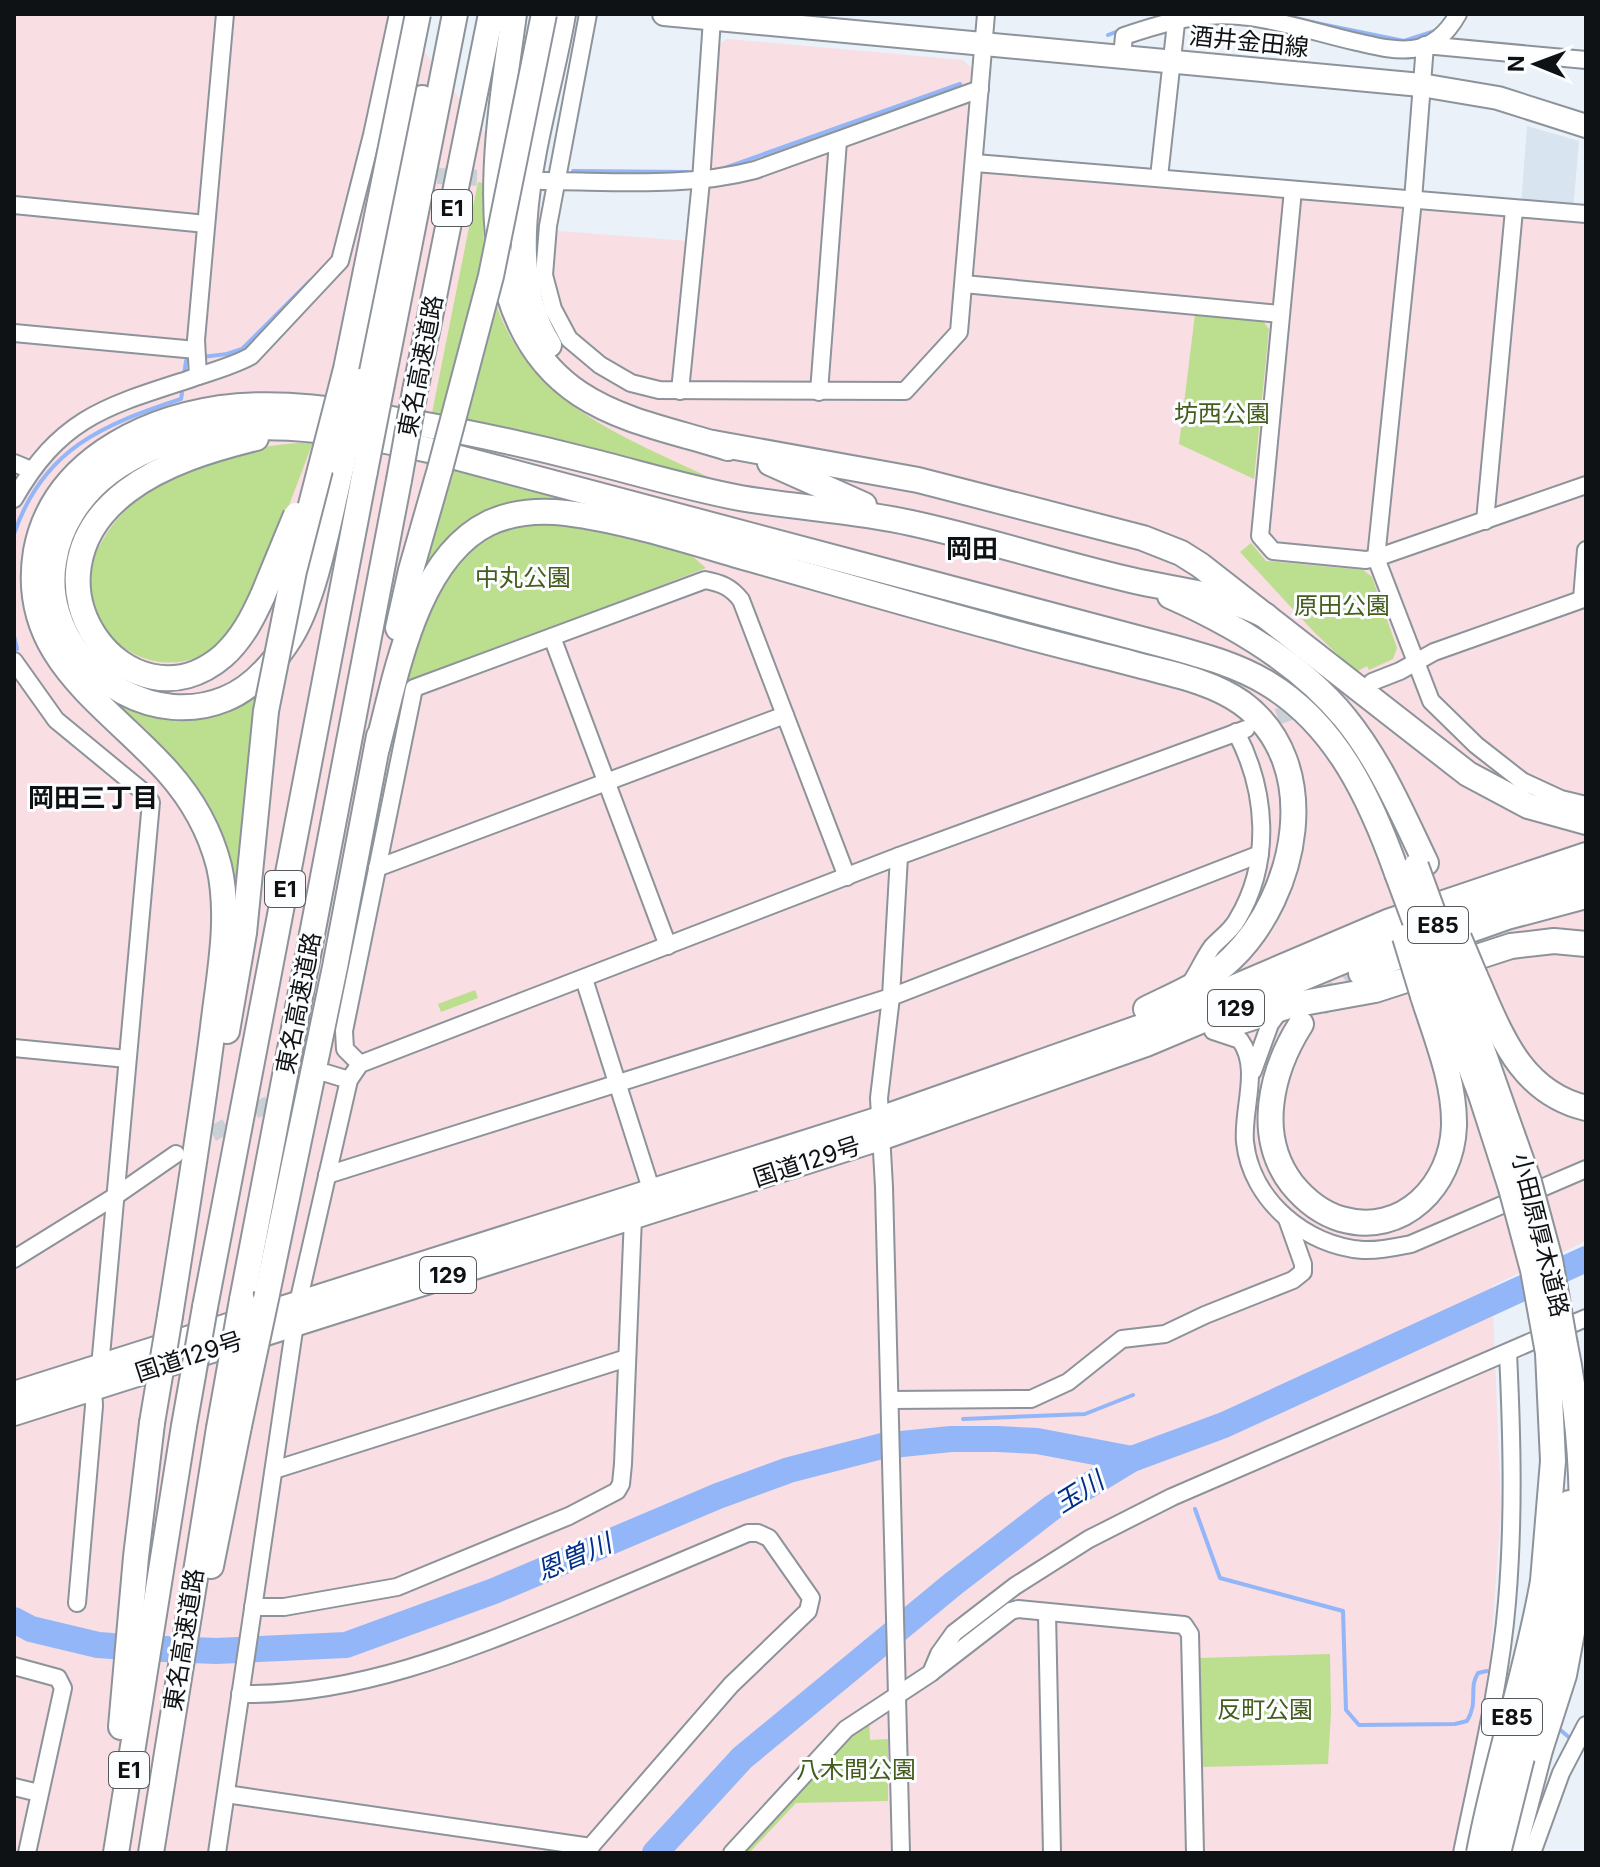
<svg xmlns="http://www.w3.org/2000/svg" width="1600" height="1867" font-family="Inter,'Noto Sans JP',sans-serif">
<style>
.built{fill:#d8e4f0}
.industrial{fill:#f9dee3}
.green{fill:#bcde8f}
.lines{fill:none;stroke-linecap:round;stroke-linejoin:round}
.stream{stroke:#93b6f8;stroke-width:4}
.river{stroke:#93b6f8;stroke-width:26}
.minor-tunnel{stroke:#c9d0d6;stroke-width:16;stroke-dasharray:16 8;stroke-linecap:butt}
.highway-tunnel{stroke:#c9d0d6;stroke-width:24;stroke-dasharray:24 12;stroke-linecap:butt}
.minor-casing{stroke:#8d939a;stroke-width:20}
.major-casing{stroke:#8d939a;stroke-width:26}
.highway-casing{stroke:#8d939a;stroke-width:28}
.minor{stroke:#fff;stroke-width:16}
.major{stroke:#fff;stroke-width:22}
.highway{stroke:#fff;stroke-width:24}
.highway-bridge-casing{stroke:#8d939a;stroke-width:28;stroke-linecap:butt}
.highway-bridge{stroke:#fff;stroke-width:24}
.labels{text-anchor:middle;stroke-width:6;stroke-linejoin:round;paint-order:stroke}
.shield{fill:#fcfdff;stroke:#56585a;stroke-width:2}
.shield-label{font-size:22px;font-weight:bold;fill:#0f1214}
.street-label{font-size:24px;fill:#0f1214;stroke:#fcfdff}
.park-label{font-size:24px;fill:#445c1c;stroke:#fcfdff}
.neighbourhood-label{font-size:26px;font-weight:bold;fill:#0f1214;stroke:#fcfdff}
.water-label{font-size:26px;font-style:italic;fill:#022d88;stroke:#fcfdff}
</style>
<rect width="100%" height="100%" fill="#eaf1f8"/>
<!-- built -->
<polygon class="built" points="1527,126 1579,141 1573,210 1521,206"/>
<!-- industrial -->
<g class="industrial">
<polygon points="14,14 396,14 559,231 701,242 706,188 741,183 972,98 967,169 1586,221 1586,1241 1492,1286 1501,1511 1488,1688 1455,1853 14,1853"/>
<polygon points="727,39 963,60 973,69 972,78 964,90 754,164 716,172 709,163 719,45"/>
</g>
<!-- green -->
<g class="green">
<path d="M478 182 483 183C483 209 482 237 486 262 506 396 610 430 717 481L431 418Z"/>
<polygon points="1195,314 1262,320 1269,329 1254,479 1179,444"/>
<path d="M313 442C301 474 289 506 276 538 262 574 250 612 223 640 172 691 89 649 89 581 89 562 99 545 109 530 152 467 241 445 313 442Z"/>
<path d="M451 464 650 519 488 512C458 527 440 547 423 575Z"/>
<path d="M548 520 684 549 706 568 406 684C418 628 447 538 510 522 521 519 536 520 548 520Z"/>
<polygon points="1251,543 1266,561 1363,570 1372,577 1397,648 1393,659 1369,670 1367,666 1356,672 1314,632 1240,552"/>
<polygon points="263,686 234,925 232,893 148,731 107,694 145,713"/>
<polygon points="475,990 478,998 441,1012 438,1004"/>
<polygon points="1330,1654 1331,1712 1328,1764 1201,1767 1199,1658"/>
<polygon points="869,1718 870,1740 888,1739 888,1801 796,1803 749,1853 735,1853 791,1791"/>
</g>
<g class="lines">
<!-- stream -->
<g class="stream">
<polyline points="1306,21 1404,41 1438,30"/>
<polyline points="1108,35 1121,30"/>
<polyline points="722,169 960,84"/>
<polyline points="573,171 688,172"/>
<polyline points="350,191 353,178"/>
<polyline points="202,357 227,354 242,349 311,280"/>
<polyline points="184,375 186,361 193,359"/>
<path d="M14 534C43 449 102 425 181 399L182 393"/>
<polyline points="14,636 17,649"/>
<polyline points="963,1419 1085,1414 1133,1395"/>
<path d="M1195 1509 1220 1578 1343 1611 1346 1710 1359 1725 1455 1724 1467 1721C1479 1701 1468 1689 1478 1673L1487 1671"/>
<polyline points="1558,1728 1571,1739"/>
</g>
<!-- river -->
<g class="river">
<polyline points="14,1620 31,1629 98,1645 141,1648 216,1651 346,1645 494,1591 718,1496 789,1470 882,1446 951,1439 997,1439 1037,1441 1132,1459"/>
<polyline points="655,1853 742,1758 953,1584 1053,1507 1132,1459 1224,1425 1586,1259"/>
</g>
<!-- minor-tunnel -->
<g class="minor-tunnel">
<polyline points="413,175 506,179"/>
<polyline points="1255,725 1365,685"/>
<polyline points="191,1145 315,1079"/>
</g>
<!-- highway-tunnel -->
<polyline class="highway-tunnel" points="1319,1005 1361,973"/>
<!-- minor casing -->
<g class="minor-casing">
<g id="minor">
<polyline points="588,14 548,226 544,275 553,309 569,339 600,365 631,383 659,390 905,391 959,332 986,14"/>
<path d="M1122 57 1124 36C1169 21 1202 11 1250 17 1286 22 1322 34 1357 42 1375 46 1393 51 1412 49 1433 47 1448 32 1458 14"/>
<polyline points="1586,60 1425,45 1413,200 1376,558 1431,701 1476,745 1522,781 1561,799 1586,805"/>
<polyline points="975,163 1586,214"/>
<polyline points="1159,177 1177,14"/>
<path d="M542 181C612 181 687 188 755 170L980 89"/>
<polyline points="1293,190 1260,536 1273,551 1366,560 1376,558 1586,485"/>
<polyline points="14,205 206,224"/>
<polyline points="964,284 1280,314"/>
<polyline points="14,333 196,350"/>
<polyline points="198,376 196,340 225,14"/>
<polyline points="680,391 701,181 712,19"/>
<polyline points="819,392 838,141"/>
<polyline points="14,463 31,470"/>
<path d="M14 499C60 419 103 407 187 380 209 372 231 367 251 356L340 261 372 135 398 14"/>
<polyline points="1485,521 1514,210"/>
<polyline points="1582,599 1586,550"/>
<polyline points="552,637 668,946"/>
<polyline points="14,661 56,720 141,790 151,802 100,1367"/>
<polyline points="1372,682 1400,671 1434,652 1586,598"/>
<polyline points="899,856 891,997 879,1098 884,1187 901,1853"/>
<polyline points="377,868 785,715"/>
<polyline points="584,979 652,1192"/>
<path d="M1190 984C1198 972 1204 958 1212 947 1220 938 1231 931 1237 920 1272 862 1267 791 1236 732"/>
<path d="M1213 1031 1240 1040C1261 1068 1242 1109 1245 1142 1251 1200 1306 1246 1363 1250 1379 1251 1396 1247 1411 1244L1586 1169"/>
<polyline points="14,1048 127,1059"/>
<path d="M360 1064 345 1049 344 1031 414 688 705 580C721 583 731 587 741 600L847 877"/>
<polyline points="1253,1071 1270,1024 1281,1009"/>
<polyline points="326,1073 349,1080"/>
<polyline points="327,1175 891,997 1260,854"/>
<polyline points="14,1259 114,1197 176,1154"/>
<polyline points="890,1400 1031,1399 1068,1382 1122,1339 1165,1334 1205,1315 1293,1280 1303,1272 1303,1264 1287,1219"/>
<polyline points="274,1470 627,1358"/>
<polyline points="77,1603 94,1406 93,1388"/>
<polyline points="253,1607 284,1607 397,1587 569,1516 617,1491 621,1484 623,1464 633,1217"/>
<polyline points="1047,1613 1052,1853"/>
<polyline points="14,1666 58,1678 63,1688 27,1853"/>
<polyline points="932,1672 1011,1611 1018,1609 1184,1625 1190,1634 1195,1853"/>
<path d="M240 1694C355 1696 463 1652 568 1609 628 1584 688 1558 748 1533H758L769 1538 811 1598 808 1611 731 1685 585 1853"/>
<polyline points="14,1787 39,1793"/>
<polyline points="226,1794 591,1847"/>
<polyline points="217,1853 298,1303 349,1080 360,1064 899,856 1246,729"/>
<polyline points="732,1853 846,1729 931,1673 939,1654 954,1633 1015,1586 1089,1539 1172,1497 1586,1318"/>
<path d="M1462 1853C1479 1770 1500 1686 1507 1602 1514 1519 1512 1436 1508 1353"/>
<polyline points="1532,1853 1561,1773 1586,1725"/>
</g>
</g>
<!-- major casing -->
<g class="major-casing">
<polyline id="major" points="664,14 1421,85 1498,98 1586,126"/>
</g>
<!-- highway casing -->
<g class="highway-casing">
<g id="highway">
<path d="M514 14C498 133 462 316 580 394 624 423 679 432 728 448"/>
<path d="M549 345C492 257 547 111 563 14"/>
<polyline points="360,381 422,98"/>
<polyline points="382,384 455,14"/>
<polyline points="415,391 491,14"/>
<path d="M256 438C212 449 164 463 127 491 8 581 130 736 223 656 242 639 253 617 263 595"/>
<polyline points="713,443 918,480 1143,538 1181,553 1200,565 1468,774 1528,806 1586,822"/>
<polyline points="770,463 864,505"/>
<path d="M342 465C330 514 316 597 290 638 274 663 253 688 225 699 157 727 77 681 57 612 47 579 54 542 72 513 90 483 118 463 150 449 241 411 336 430 429 450L1175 648C1207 657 1239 666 1267 683 1337 725 1371 800 1397 873"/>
<path d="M1170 596C1233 624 1301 664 1345 718 1380 761 1402 813 1426 863"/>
<polyline points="398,628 411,570 440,469"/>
<path d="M377 748C396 677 415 559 489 523 513 512 540 510 566 513 622 520 686 540 740 556 825 580 910 605 996 628 1042 641 1088 652 1134 664 1171 674 1211 681 1242 703 1325 764 1297 895 1232 958 1209 981 1176 994 1146 1009"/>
<polyline points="1439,941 1507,917 1586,896"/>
<polyline points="1361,973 1401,955"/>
<path d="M1475 976C1500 1032 1519 1092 1586 1108"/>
<polyline points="1459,984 1529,1182"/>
<polyline points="1441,991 1481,1095 1511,1188"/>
<path d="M1301 1024C1271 1071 1255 1136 1292 1184 1305 1200 1321 1213 1341 1219 1403 1237 1452 1185 1454 1126 1455 1082 1436 1037 1423 996"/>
<polyline points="1229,1025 1292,1005 1375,990 1511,946 1554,941 1586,944"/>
<polyline points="227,1031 244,933 266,711"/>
<polyline points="267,1294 335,967 379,736"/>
<polyline points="242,1300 399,480"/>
<polyline points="205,1307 365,471"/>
<path d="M170 1316C185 1220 201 1124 213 1027 219 975 231 918 219 866 210 831 192 799 168 772 108 704 18 658 36 551 52 464 140 420 220 408 281 400 342 410 403 421 463 431 523 444 582 459 635 472 687 488 740 498 797 508 854 510 911 523 985 539 1057 563 1131 580 1178 591 1223 593 1266 616"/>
<path d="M1565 1345C1582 1427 1585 1506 1580 1590"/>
<polyline points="14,1394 880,1119 1141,1027 1390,921 1586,855"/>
<polyline points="14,1413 883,1137 1146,1044 1391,941 1586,873"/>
<polyline points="211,1566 239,1426"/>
<polyline points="1543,1581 1553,1461 1548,1353"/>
<polyline points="1561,1585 1569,1503"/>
<polyline points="121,1727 136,1557 152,1423"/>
<polyline points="116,1853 184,1426"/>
<polyline points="151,1853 219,1428"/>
<polyline points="1513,1853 1540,1750"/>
</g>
</g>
<!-- minor -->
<use href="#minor" class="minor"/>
<!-- major -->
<use href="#major" class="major"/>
<!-- highway -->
<use href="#highway" class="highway"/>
<!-- highway-bridge casing -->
<g class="highway-bridge-casing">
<g id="highway-bridge">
<polyline points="342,465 360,381"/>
<polyline points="440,469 491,276 544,14"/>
<polyline points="365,471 382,384"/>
<polyline points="399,480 415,391"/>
<polyline points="263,595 296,515"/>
<polyline points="266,711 294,571 346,369 418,14"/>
<polyline points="1416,866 1459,984"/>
<polyline points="1397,873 1441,991"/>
<polyline points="1405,937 1423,996"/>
<polyline points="1459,938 1475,976"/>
<polyline points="1529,1182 1550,1260 1565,1345"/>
<polyline points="1511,1188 1533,1270 1548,1353"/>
<polyline points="152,1423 170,1316"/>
<polyline points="184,1426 205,1307"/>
<polyline points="239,1426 267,1294"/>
<polyline points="219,1428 242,1300"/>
<polyline points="1540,1750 1564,1675 1580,1590"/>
<path d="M1479 1853C1496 1761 1527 1673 1543 1581"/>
<polyline points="1498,1853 1549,1649 1561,1585"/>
</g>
</g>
<!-- highway-bridge -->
<use href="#highway-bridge" class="highway-bridge"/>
</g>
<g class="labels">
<!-- shield labels -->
<g class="shield">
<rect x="432" y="190" width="40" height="36" rx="6"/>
<rect x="265" y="871" width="40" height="36" rx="6"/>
<rect x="1408" y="907" width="60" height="36" rx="6"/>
<rect x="1208" y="990" width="56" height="36" rx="6"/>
<rect x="420" y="1257" width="56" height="36" rx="6"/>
<rect x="1482" y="1699" width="60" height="36" rx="6"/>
<rect x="109" y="1752" width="40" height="36" rx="6"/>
</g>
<g class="shield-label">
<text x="452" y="216">E1</text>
<text x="285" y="897">E1</text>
<text x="1438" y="933">E85</text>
<text x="1236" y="1016">129</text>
<text x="448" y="1283">129</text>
<text x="1512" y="1725">E85</text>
<text x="129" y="1778">E1</text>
</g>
<!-- street labels -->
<g class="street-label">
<text transform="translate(1249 42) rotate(6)" y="8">酒井金田線</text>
<text transform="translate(421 366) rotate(-79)" y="8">東名高速道路</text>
<text transform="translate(299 1003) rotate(-79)" y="8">東名高速道路</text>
<text transform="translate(807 1162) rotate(-18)" y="8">国道129号</text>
<text transform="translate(1540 1235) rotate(76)" y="8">小田原厚木道路</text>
<text transform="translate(189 1357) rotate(-18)" y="8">国道129号</text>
<text transform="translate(184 1640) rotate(-81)" y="8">東名高速道路</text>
</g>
<!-- park labels -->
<g class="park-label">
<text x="1222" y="422">坊西公園</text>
<text x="523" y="586">中丸公園</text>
<text x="1342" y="614">原田公園</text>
<text x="1265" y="1718">反町公園</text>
<text x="856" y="1778">八木間公園</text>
</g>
<!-- neighbourhood labels -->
<g class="neighbourhood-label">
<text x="972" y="558">岡田</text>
<text x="93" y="807">岡田三丁目</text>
</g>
<!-- water labels -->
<g class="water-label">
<text transform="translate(1079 1492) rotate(-32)" y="9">玉川</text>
<text transform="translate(574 1557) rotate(-23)" y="9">恩曽川</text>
</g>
</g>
<!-- border -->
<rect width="1600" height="1867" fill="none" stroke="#0f1214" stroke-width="32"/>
<!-- north arrow -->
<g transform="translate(1536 64) rotate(271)" stroke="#fcfdff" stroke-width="6" paint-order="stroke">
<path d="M0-6L14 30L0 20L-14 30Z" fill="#0f1214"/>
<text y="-12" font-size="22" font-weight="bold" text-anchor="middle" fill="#0f1214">N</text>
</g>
</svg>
